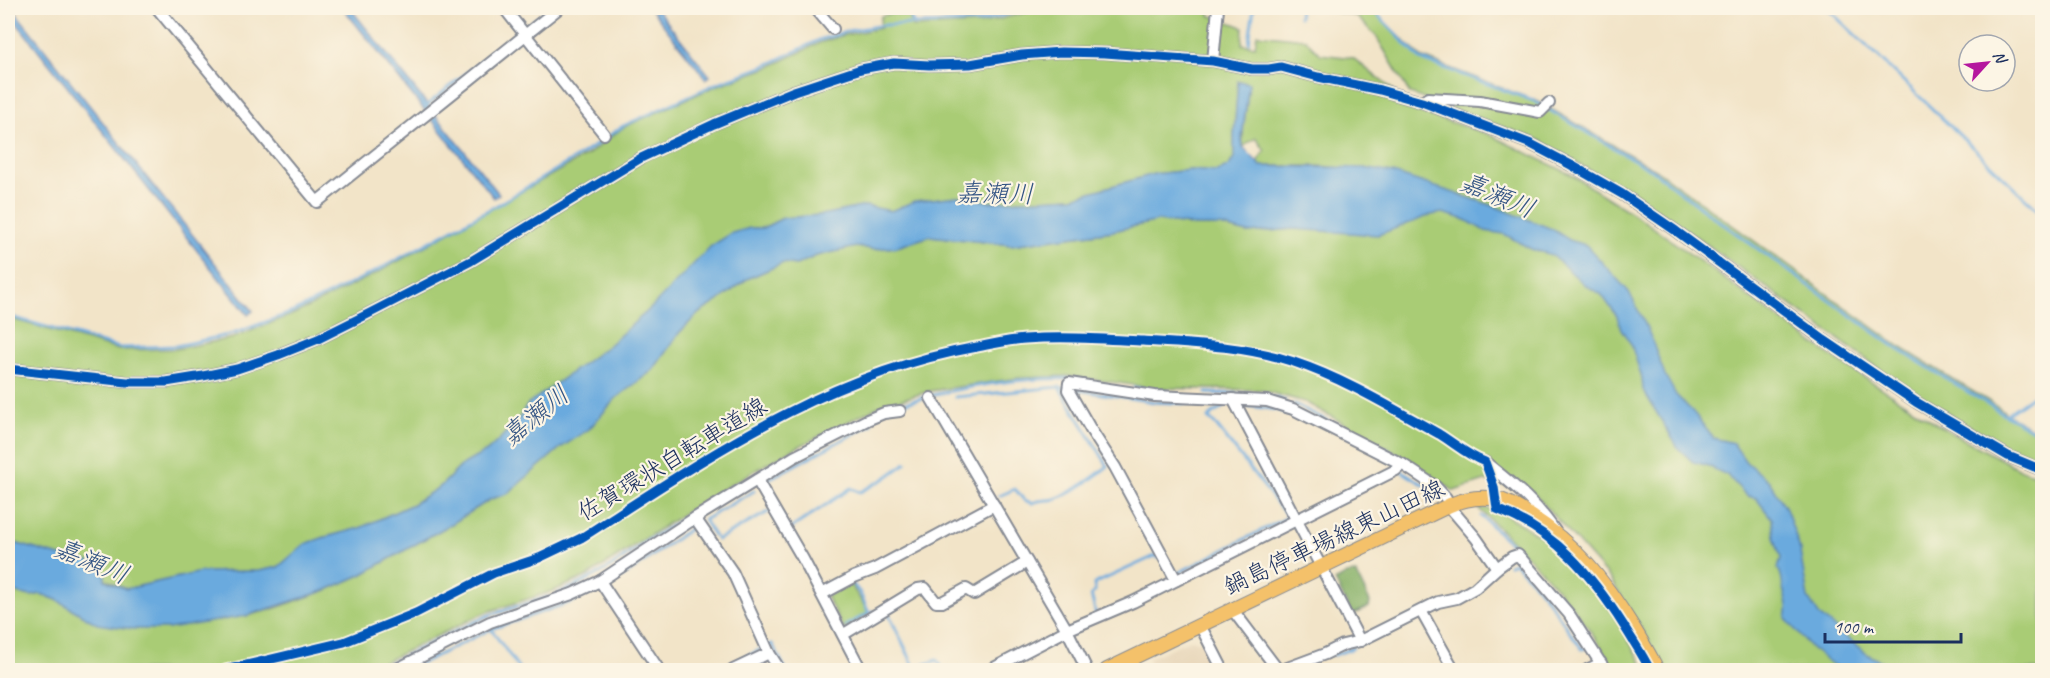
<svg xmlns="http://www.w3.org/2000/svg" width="2050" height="678" font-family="Caveat,'Klee One',sans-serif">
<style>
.built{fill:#e7d5b8}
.green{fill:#a9cc75;stroke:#627e6a;stroke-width:1.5}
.forest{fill:#86b066;stroke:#507062;stroke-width:1.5}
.water{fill:#6baade;stroke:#436c9e;stroke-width:1.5}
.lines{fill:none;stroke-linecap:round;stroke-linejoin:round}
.stream{stroke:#6baade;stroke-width:3}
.minor-casing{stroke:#868a93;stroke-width:14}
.major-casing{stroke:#868a93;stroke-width:16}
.minor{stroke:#fff;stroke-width:10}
.major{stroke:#f4c16a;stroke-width:14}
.cycleway-casing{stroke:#fcf5e5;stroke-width:13}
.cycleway{stroke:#0057b8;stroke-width:9}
.labels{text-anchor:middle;stroke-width:4.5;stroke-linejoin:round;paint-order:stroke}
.street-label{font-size:24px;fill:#1b2f5e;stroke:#fcf5e5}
.water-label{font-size:26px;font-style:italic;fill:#335484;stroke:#fcf5e5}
</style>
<rect width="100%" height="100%" fill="#fcf5e5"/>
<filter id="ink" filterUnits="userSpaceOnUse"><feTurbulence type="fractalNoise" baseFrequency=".0167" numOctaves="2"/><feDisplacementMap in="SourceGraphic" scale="12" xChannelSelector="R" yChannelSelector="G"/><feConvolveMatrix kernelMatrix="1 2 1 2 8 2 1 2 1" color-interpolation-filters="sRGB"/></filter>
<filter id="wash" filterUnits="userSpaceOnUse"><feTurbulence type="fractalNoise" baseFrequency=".008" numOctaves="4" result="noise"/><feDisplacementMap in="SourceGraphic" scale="24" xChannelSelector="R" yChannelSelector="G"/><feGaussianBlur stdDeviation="1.35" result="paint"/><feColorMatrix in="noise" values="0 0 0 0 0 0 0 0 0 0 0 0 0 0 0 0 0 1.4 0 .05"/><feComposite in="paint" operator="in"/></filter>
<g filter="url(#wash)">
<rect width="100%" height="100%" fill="#f2e4c8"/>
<!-- built -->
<polygon class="built" points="1190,640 1201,642 1217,670 1153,670 1148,659"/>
<!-- green -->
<g class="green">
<path d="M1033 8H1210L1209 15 1243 27 1242 44 1255 46 1257 34 1305 39 1320 54 1353 58 1393 90V104L1488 134 1570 174 1643 220 1835 359 1945 429 2021 470 2042 477V670H1665L1661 661 1611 580 1532 491 1485 481 1454 491 1408 459 1305 402 1261 390 1154 388 1068 376 1019 378 930 391 879 406 788 452 709 497 588 576 553 591 484 613 368 670H8V591L31 596 41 594 57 600 213 621 246 616 276 608 327 590 361 575 453 523 491 499 507 494 559 449 589 429 616 398 653 370 679 333 699 313 717 302 747 279 783 263 796 265 816 256 856 247 873 249 897 247 930 236 1011 245 1113 231 1158 221 1196 226H1220L1248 233 1293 229 1373 170 1318 166H1261L1257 162 1265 151 1256 138 1243 147C1241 126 1249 105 1248 83L1238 81 1234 135V158L1229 166 1217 172 1190 170 1154 174 1073 197 991 202 958 196 915 201 891 211 866 206 821 215 783 218 763 228H750L651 308 609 345 528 404 520 417 500 439 487 451 462 465 441 486 413 504 360 528 322 538 278 567 259 571 201 572 126 589 56 555 8 541V318L119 350 175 349 233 338 294 314 379 272 587 155 624 127 716 86 767 68 819 43 844 35 881 28 880 22 881 16 895 13 909 15 912 27 980 24 1028 12Z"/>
<polygon points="1319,8 1370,8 1421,57 1539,102 1659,172 1900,347 2000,408 2008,415 2042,434 2042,465 2024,459 1909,390 1670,218 1539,140 1410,94 1376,36 1356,16 1319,9"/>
<path d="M1477 507 1500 511 1562 550 1603 597 1646 670H1614C1582 608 1527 555 1477 507Z"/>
<polygon points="851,585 870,614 844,630 826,596"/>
</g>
<!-- forest -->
<polygon class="forest" points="1356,573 1370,602 1369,607 1352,615 1335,581 1347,574"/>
<!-- water -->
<g class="water">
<polygon points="8,8 12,8 253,311 248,315 8,12"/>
<polygon points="343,8 350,8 499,194 494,198"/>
<polygon points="650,8 656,8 710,76 706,79"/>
<path d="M1238 81 1249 83 1242 138 1243 147 1261 166 1364 168 1393 173 1491 205 1552 229 1571 241 1586 245 1629 292 1648 330 1665 375 1676 395 1694 413 1713 438 1733 443 1746 462 1769 481 1786 508 1799 546 1808 598 1819 615 1867 654 1898 670H1840L1812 649 1786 619C1789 604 1786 603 1783 588 1781 580 1783 576 1778 569L1781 558 1774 537 1772 519 1756 498 1747 496 1727 475 1706 465 1693 462 1678 448 1643 390 1642 378 1631 344 1621 329 1617 316 1601 294 1585 285 1552 255 1531 249 1504 234 1485 231 1466 220 1443 213 1431 215 1378 235 1293 229 1248 233 1220 226H1196L1158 221 1113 231 1011 245 930 236 897 247 873 249 856 247 816 256 796 265 783 263 747 279 717 302 699 313 679 333 653 370 616 398 589 429 559 449 507 494 491 499 453 523 361 575 327 590 246 616 168 629H134L97 624 57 600 41 594 31 596 8 591V541L56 555 96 563 105 573V580L126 589 201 572 259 571 278 567 305 544 322 538 360 528 413 504 441 486 462 465 487 451 500 439 520 417 528 404 609 345 651 308 711 246 732 233 750 228H763L783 218 821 215 866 206 891 211 915 201 958 196 991 202 1073 197 1154 174 1190 170 1217 172 1229 166 1234 158V135Z"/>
</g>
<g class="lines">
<!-- stream -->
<g class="stream">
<polyline points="895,8 898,11 910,13 913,23"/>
<polyline points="1371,8 1420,59 1534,101 1653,171 1719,221 1898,349 2006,415 2042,435"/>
<polyline points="1827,8 2042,214"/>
<polyline points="1299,17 1300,8"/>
<polyline points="525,27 550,8"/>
<polyline points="1249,42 1254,8"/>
<polyline points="427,105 517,33"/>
<polyline points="8,316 120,348 176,346 233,334 293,312 378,270 499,204 584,153 623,126 713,85 765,66 819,40 848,31 884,25 978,22 1029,8"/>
<polyline points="1134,388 1166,391"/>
<polyline points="1071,389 1155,402 1223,405"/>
<path d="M1206 393C1233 394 1259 393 1285 401"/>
<polyline points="955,397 1059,387 1065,388"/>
<polyline points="1294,404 1390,452"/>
<polyline points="1242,405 1278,410 1301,419"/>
<path d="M889 408C943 390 1011 377 1068 379"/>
<polyline points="2006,415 2042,389"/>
<polyline points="1400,470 1424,485"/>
<polyline points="765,481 872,424"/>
<polyline points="754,491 704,520 717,540 772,510"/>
<path d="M999 496 1015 489 1024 500 1032 503C1042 499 1047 501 1055 499 1074 492 1092 479 1108 466L1059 387"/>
<polyline points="1481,516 1520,552"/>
<polyline points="791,530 790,529 851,488 860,492 884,479 906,463"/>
<polyline points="1509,565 1515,563 1542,592 1582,649 1589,647"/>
<polyline points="1178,573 1288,517 1215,424 1208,418 1225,405"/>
<polyline points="849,583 851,582 860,593 869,613 873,611"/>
<polyline points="609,584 625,575 694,526"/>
<polyline points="557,594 580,584 609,568 649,540 741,483"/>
<polyline points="888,613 915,668 937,660 943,670"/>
<polyline points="1428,613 1446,605"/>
<polyline points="1095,615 1096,614 1091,595 1095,591 1094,584 1157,555 1158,558"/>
<polyline points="845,626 869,613"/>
<polyline points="491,629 520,670"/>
<polyline points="1387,633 1412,621"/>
<polyline points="769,645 772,644 786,670"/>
<polyline points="1334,655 1353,648"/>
<polyline points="376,670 487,616 548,597"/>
<polyline points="408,670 491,629 574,601 598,590"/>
<polyline points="720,670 763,648"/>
</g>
</g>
</g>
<g filter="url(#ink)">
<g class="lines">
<!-- minor casing -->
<g class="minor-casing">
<g id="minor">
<polyline points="157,8 317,202 559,8"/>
<polyline points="504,8 604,134"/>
<polyline points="815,8 833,29"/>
<polyline points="1003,8 1004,9"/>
<polyline points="1213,61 1218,8"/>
<polyline points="1422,102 1428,98 1480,101 1540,112 1549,103"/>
<polyline points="8,369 127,382 166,382 203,376 237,369 278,355 318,339 368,314 471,261 641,158 714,124 794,91 861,69 894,63 929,65 970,64 1022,55 1061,52 1105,53 1213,61 1252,69 1269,69 1281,67 1318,77 1380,90 1422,102 1531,144 1571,165 1622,194 1676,231 1824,340 1916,402 2008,456 2042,470"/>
<polyline points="931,398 1067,630 1087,670"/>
<polyline points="1233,399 1360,641"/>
<path d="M1485 462C1511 483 1536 502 1555 531"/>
<polyline points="757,480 803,559 861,670"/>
<polyline points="695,518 733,573 769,653"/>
<polyline points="1176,580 1115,467 1091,430 1068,390 1069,383 1155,396 1267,401 1293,409 1402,464 1435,486 1446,498 1453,511 1476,538 1497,568"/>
<polyline points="600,581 659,670"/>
<polyline points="822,594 854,577 875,569 994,505"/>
<polyline points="1232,609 1278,670"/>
<polyline points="1421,611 1454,670"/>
<polyline points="1200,625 1223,670"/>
<polyline points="844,634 918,589 925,588 936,602 942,602 966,589 974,594 1027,562"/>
<polyline points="395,670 490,622 572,594 600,581 695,518 794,457 867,420 884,413 900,411"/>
<polyline points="733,670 769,653 780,670"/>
<polyline points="990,670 1067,630 1133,602 1396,470 1402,464"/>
<polyline points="1282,670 1325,654 1343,645 1360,641 1438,602 1457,598 1475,588 1497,568 1512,557 1518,555 1569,614 1605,670"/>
<polyline points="1587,670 1601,663"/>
</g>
</g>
<!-- major casing -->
<g class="major-casing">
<path id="major" d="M1107 670 1450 505C1464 499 1481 496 1496 499 1508 501 1519 509 1529 515 1575 544 1604 581 1632 626 1641 641 1650 655 1657 670"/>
</g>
<!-- minor -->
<use href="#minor" class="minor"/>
<!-- major -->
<use href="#major" class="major"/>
<!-- cycleway casing -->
<g class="cycleway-casing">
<g id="cycleway">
<polyline points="8,369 127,382 166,382 203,376 237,369 278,355 318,339 368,314 471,261 641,158 714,124 794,91 861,69 894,63 929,65 970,64 1022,55 1061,52 1105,53 1213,61 1252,69 1269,69 1281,67 1318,77 1380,90 1422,102 1531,144 1571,165 1622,194 1676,231 1824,340 1916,402 2008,456 2042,470"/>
<path d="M225 670 344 642 364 634 416 613 494 573 539 558 581 538C708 457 825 374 977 347 993 344 1009 340 1025 339 1064 336 1104 339 1143 341 1193 344 1246 346 1294 362 1345 379 1392 408 1439 434 1454 443 1468 456 1485 462L1494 487 1497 509C1556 532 1591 574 1624 626 1633 641 1643 655 1650 670"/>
</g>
</g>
<!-- cycleway -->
<use href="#cycleway" class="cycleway"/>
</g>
</g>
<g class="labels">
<!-- street labels -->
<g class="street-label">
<text transform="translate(672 459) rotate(-31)" y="8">佐賀環状自転車道線</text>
<text transform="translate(1334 537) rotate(-25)" y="8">鍋島停車場線東山田線</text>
</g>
<!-- water labels -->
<g class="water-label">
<text transform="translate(995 193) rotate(1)" y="9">嘉瀬川</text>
<text transform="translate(1498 195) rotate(23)" y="9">嘉瀬川</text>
<text transform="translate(535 415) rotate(-39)" y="9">嘉瀬川</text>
<text transform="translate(92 561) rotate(23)" y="9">嘉瀬川</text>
</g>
</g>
<!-- margin -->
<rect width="2050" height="678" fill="none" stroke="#fcf5e5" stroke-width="30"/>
<!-- north arrow -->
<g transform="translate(1987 63) rotate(63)"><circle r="28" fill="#fcf5e5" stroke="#a2a6af" stroke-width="1.5"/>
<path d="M0-4.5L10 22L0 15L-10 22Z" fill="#b5179e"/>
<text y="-9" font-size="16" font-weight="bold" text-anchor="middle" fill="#1b2f5e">N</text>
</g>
<!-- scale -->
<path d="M1825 633v9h136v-9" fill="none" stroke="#1b2f5e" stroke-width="3"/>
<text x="1834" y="633" font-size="18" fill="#1b2f5e" stroke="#fcf5e5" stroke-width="4.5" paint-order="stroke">100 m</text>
</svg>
